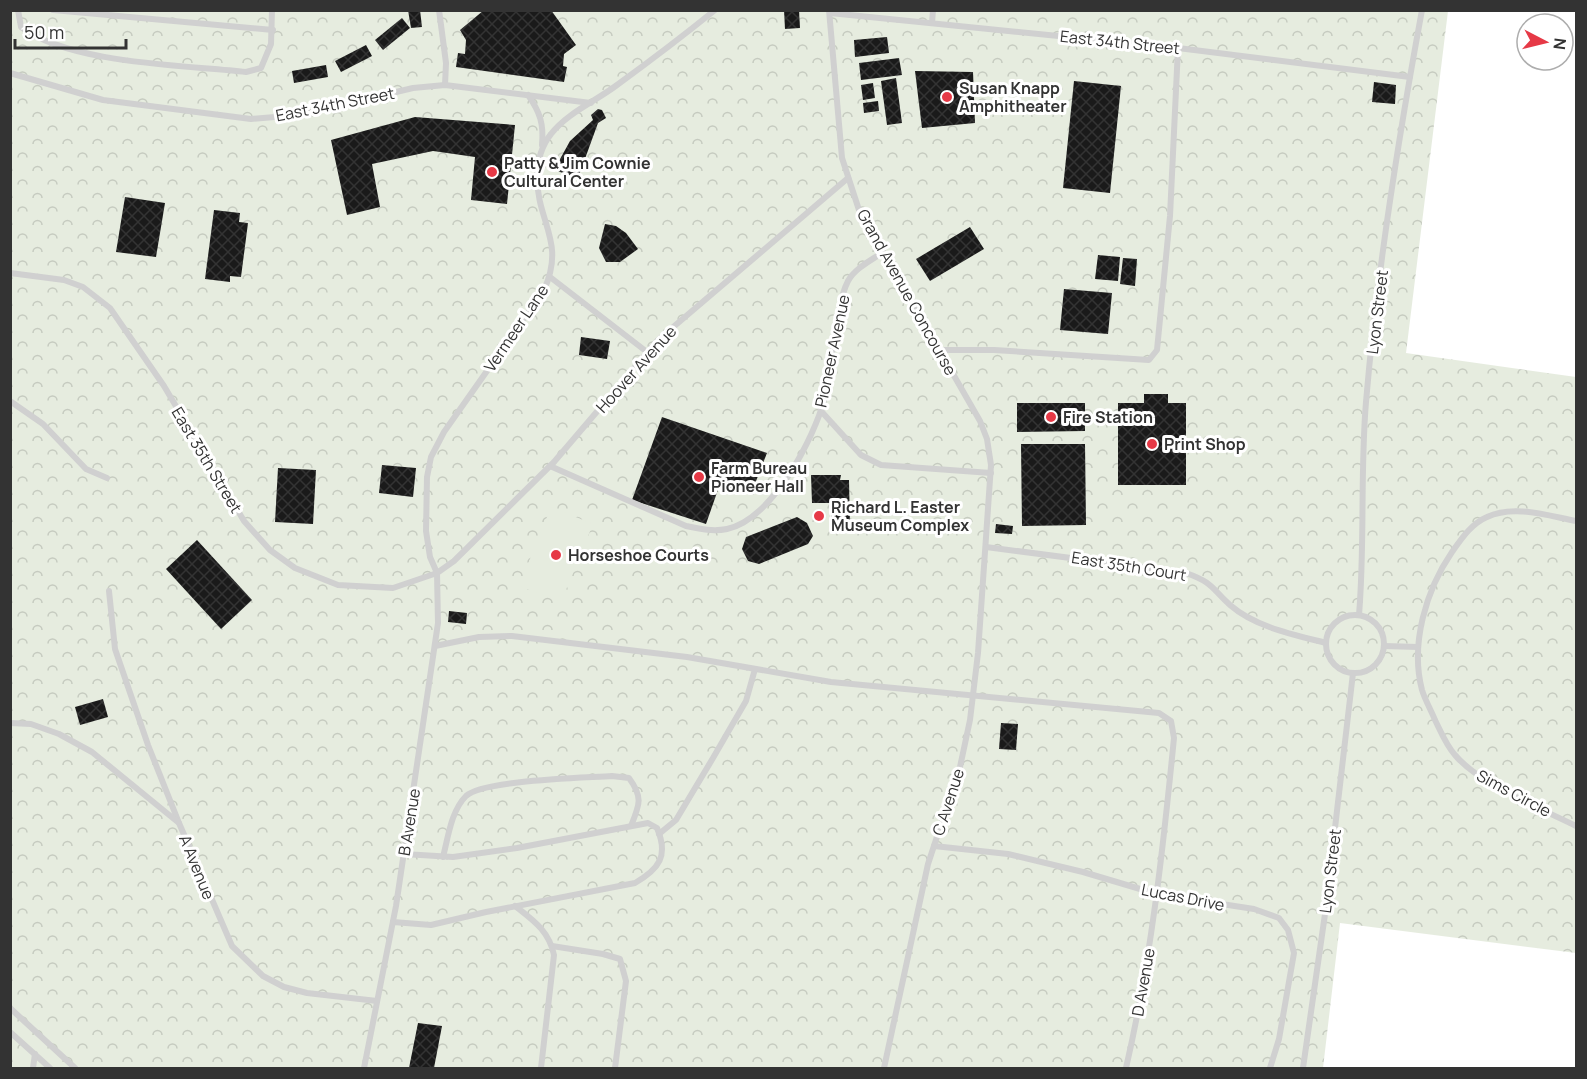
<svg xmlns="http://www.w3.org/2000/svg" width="1587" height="1079" font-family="Manrope,sans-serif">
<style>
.forest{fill:url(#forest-crowns)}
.pitch{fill:#e6ecdf}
.building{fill:url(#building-cross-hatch)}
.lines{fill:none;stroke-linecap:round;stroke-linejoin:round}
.service{stroke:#d0d0d0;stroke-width:6}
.poi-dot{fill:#e63946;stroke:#fff;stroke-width:2}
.labels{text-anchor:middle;stroke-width:6;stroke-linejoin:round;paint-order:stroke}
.street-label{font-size:16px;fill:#333;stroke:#fff}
.poi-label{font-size:16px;font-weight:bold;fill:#333;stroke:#fff;text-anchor:start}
</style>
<defs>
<pattern id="forest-crowns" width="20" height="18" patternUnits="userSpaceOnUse" patternTransform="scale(1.5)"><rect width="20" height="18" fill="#e6ecdf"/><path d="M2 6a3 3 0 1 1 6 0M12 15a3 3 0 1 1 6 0" fill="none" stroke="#c6cbc0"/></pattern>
<pattern id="building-cross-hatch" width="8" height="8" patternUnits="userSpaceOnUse" patternTransform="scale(1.5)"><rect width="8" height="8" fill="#1a1a1a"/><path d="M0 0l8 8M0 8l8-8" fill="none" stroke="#333"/></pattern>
</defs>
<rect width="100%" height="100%" fill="#fff"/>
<!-- forest -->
<polygon class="forest" points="10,11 1448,11 1406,353 1576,377 1576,953 1340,923 1323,1068 11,1068"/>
<!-- pitch -->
<polygon class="pitch" points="551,507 593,524 561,602 519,586"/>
<!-- building -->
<g class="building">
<polygon points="408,10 420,10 422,27 411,28"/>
<polygon points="484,10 551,10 576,45 564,54 563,66 567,67 564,82 456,67 458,53 465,54 466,40 460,30"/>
<polygon points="784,10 799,10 800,28 785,29"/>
<polygon points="402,18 410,28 383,50 375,40"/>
<polygon points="887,37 889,53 855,57 854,40"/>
<polygon points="366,45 372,56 341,72 335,61"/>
<polygon points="899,58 902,75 861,80 859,63"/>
<polygon points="326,65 328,77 294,83 292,71"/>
<polygon points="915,71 973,72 975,123 922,128"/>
<polygon points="896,78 902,123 887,125 881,81"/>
<polygon points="1074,81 1121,86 1110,193 1063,188"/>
<polygon points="1374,82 1396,85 1395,104 1372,102"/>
<polygon points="873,83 875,98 863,100 861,85"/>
<polygon points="878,101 879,111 864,113 863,103"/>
<polygon points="598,109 602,110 606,118 598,123 578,178 554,170 570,141 593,120 591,115"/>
<polygon points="415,117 515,125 507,204 471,200 475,157 433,151 372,164 380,207 347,215 331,140"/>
<polygon points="125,197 165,203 156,257 116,252"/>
<polygon points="214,210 240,213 239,222 248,223 241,277 230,276 230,282 205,279"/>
<polygon points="605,224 616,226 626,233 638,249 620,262 606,262 599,248"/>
<polygon points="970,227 984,249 930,281 916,259"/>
<polygon points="1098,255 1120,257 1118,281 1095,279"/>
<polygon points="1123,258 1137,259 1135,286 1120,284"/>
<polygon points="1064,289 1112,293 1108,334 1060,330"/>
<polygon points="581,337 610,341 607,359 579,355"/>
<polygon points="1144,394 1168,394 1168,403 1186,403 1186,485 1118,485 1118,403 1144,403"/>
<polygon points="1017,403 1085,403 1085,431 1017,432"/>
<polygon points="662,417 767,453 751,494 720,484 706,524 632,500"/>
<polygon points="1021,444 1085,444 1086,525 1022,526"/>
<polygon points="382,465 416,468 413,497 379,493"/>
<polygon points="278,468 316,470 313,524 275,522"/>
<polygon points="811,475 841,475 840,480 849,480 850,527 831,527 831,503 812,503"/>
<polygon points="797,517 807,523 813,536 808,544 759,564 748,561 742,549 746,537"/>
<polygon points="996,524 1013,526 1012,534 995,533"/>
<polygon points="197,540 252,600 221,629 166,569"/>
<polygon points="449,611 467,613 466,624 448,622"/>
<polygon points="103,699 108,717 80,725 75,707"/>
<polygon points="1001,723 1018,724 1016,750 999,749"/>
<polygon points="418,1023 442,1026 434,1068 409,1068"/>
</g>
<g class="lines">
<!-- service -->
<g class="service">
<path d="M18 10 21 27C71 64 183 65 246 72L261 68 271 44 272 10"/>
<polyline points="53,10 273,30"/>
<polyline points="439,10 446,63 445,85"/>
<polyline points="829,10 842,158 859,210 980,421 987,439 991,465 978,653 970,720 960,767 928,864 884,1068"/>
<polyline points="830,13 1178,48 1410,77"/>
<polyline points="932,23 933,10"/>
<polyline points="10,73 103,100 251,119 299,115 413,88 445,85 591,103"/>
<path d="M528 95C540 112 544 124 542 145"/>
<polyline points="10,273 64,280 83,287 110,308 164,386 244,521 270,550 295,568 338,585 393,588 437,573 454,561 554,462 658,340 848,178"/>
<polyline points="550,277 647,352"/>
<polyline points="940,350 994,350 1149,360 1157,350 1170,216 1178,48"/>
<polyline points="10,401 43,424 86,469 107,478"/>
<polyline points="821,411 861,455 881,465 991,473"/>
<path d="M550 466 686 526C700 529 713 532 727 529 772 519 814 439 825 397 832 366 835 306 848 281 855 268 872 260 883 252"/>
<path d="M1576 521C1549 516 1514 504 1487 517 1471 524 1462 538 1452 552 1426 590 1410 644 1422 690 1425 700 1431 710 1435 720 1441 732 1446 745 1455 755 1479 784 1542 809 1576 826"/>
<path d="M986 547 1186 573C1214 583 1211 588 1230 605 1255 627 1295 635 1326 643"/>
<polyline points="109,591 115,649 148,745 179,823"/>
<path d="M1359 615C1365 544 1360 473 1366 402 1377 271 1398 140 1422 10"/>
<circle cx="1355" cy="644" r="29"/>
<path d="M435 646 479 637 512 636 687 657 831 682 1159 713 1171 721 1174 738C1163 849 1151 960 1126 1068"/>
<polyline points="1384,646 1418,647"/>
<polyline points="10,723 31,724 59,734 92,752 179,823 232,946 263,976 284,987 307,993 377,1001"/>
<polyline points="659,834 676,820 713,758 746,701 755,669"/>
<polyline points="934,846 1008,854 1083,872 1157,894 1254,909 1279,918 1288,930 1294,953 1279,1039 1270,1068"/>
<path d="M443 857C448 838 451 811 466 796 483 780 584 778 612 776L629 778C643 797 640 804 631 826"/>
<path d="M515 906C534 921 549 931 554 955L541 1068"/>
<path d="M393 922 431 925 486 912 635 883C659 869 669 856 657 828L648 823 517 848 453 857 404 854"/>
<polyline points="552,946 603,954 620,959 626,981 615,1068"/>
<polyline points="10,1008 75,1068"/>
<polyline points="10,1032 50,1068"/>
<polyline points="33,1068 35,1054"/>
<path d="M364 1068 396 906 438 623 437 573 430 557 426 531 427 477 431 457 444 432 544 290C566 241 537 223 537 176 537 161 542 145 551 134 567 113 596 101 617 85 650 61 683 36 715 10"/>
<polyline points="1303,1068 1325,914 1353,673"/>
</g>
</g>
<!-- markers -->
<g class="poi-dot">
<circle cx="947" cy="97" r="6"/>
<circle cx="492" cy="172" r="6"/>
<circle cx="1051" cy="417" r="6"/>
<circle cx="1152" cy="444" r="6"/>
<circle cx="699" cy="477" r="6"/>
<circle cx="819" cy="516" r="6"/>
<circle cx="556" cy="555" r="6"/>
</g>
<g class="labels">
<!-- street labels -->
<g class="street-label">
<text transform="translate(1120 42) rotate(6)" y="6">East 34th Street</text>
<text transform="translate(335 104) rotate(-11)" y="6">East 34th Street</text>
<text transform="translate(907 292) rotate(61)" y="6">Grand Avenue Concourse</text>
<text transform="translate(1377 312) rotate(-83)" y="6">Lyon Street</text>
<text transform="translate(516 328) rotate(-56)" y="6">Vermeer Lane</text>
<text transform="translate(832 351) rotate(-78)" y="6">Pioneer Avenue</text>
<text transform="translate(636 369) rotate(-48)" y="6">Hoover Avenue</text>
<text transform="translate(207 460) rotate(59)" y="6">East 35th Street</text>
<text transform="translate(1129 566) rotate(9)" y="6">East 35th Court</text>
<text transform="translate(1514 793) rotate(28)" y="6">Sims Circle</text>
<text transform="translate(948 802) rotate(-72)" y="6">C Avenue</text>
<text transform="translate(409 822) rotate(-81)" y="6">B Avenue</text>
<text transform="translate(197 867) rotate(68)" y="6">A Avenue</text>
<text transform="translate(1330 871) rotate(-83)" y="6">Lyon Street</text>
<text transform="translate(1183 897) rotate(11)" y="6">Lucas Drive</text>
<text transform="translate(1143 982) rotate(-80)" y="6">D Avenue</text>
</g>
<!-- poi labels -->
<g class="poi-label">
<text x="959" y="94">Susan Knapp<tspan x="959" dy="18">Amphitheater</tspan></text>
<text x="504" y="169">Patty &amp; Jim Cownie<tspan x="504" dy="18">Cultural Center</tspan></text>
<text x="1063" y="423">Fire Station</text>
<text x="1164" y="450">Print Shop</text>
<text x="711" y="474">Farm Bureau<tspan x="711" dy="18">Pioneer Hall</tspan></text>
<text x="831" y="513">Richard L. Easter<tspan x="831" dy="18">Museum Complex</tspan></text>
<text x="568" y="561">Horseshoe Courts</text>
</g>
</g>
<!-- border -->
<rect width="1587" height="1079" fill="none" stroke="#333333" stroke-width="24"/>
<!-- north arrow -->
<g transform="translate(1545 42) rotate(97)"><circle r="28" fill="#ffffff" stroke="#adadad" stroke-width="1.5"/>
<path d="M0-4.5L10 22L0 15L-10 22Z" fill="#e63946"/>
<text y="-9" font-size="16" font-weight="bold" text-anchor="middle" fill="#333333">N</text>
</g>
<!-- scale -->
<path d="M15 39v9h111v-9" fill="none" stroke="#333333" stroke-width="3"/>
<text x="24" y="39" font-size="18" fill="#333333" stroke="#ffffff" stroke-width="4.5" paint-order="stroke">50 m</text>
</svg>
